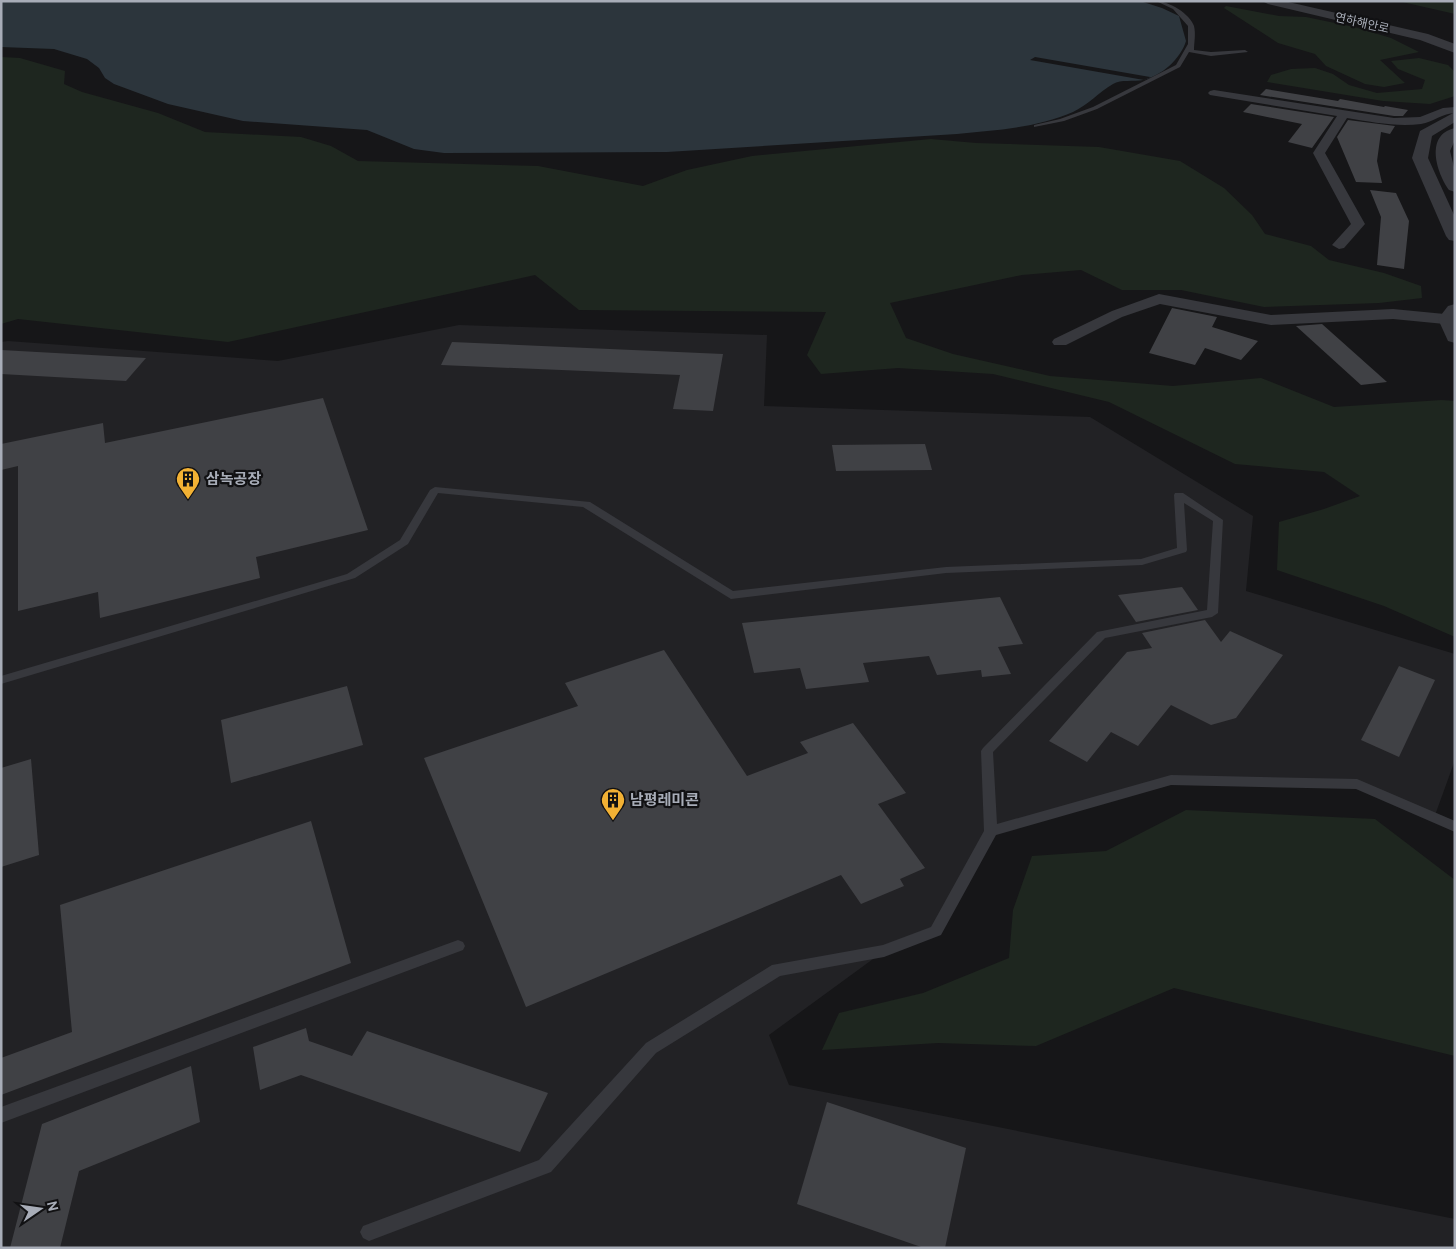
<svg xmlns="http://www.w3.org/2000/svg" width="1456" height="1249" font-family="Overpass,'Noto Sans KR',sans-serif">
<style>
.built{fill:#222225}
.green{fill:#1e261f}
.water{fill:#2c353c}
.pier{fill:#161618}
.building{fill:#404145}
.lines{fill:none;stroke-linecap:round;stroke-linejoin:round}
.service{fill:#37383d;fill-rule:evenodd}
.minor{fill:#37383d;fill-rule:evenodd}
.tertiary{fill:#37383d;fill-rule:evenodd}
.labels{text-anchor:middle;stroke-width:4.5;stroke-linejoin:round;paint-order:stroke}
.far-street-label{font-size:12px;fill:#a8adb8;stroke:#111113}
.poi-label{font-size:15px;font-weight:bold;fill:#a8adb8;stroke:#111113;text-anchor:start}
</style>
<rect width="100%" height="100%" fill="#161618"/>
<!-- built -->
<polygon class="built" points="459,325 767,335 764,406 1090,417 1253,516 1246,591 1455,654 1455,760 1434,818 1357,784 1171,780 991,831 936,931 884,951 769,1035 789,1085 1455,1219 1455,1248 1,1248 1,342 8,341 278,361"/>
<!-- green -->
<g class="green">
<polygon points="1398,1 1455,1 1455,14"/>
<polygon points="1226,6 1279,16 1306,17 1354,27 1391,38 1419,52 1380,60 1405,83 1384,87 1365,84 1326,66 1315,54 1278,43 1224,8"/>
<polygon points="1,57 20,58 65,71 64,84 82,92 158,113 205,132 301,137 331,146 358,161 538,166 643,186 687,170 752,156 931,139 976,143 1099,147 1180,161 1224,188 1252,215 1265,234 1311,246 1329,260 1384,273 1421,286 1422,298 1379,303 1264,307 1181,290 1122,290 1081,270 1022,275 890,303 906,338 953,354 1050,376 1173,386 1261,378 1334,407 1442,400 1455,401 1455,637 1384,606 1277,570 1279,522 1324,509 1360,496 1324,472 1235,464 1109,402 993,374 898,368 821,374 807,355 826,312 579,310 535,275 228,342 18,319 1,324"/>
<polygon points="1419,58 1448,65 1455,72 1455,96 1430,104 1383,101 1267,82 1271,75 1291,69 1315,68 1333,74 1349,85 1377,93 1422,89 1425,80 1398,69 1391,61"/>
<polygon points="1186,810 1375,819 1455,880 1455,1056 1174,988 1036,1046 938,1043 822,1050 839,1013 923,993 1009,958 1013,910 1032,856 1106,851"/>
</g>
<!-- water -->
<path class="water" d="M1 1H1140L1162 8 1179 16 1186 41C1181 58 1162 76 1143 80 1134 82 1121 79 1113 84 1099 92 1088 105 1073 112 1037 128 995 130 957 134L667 152 444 153 414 149 367 130 243 121 168 104 114 84 105 78 99 68 87 59 54 49 1 47Z"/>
<!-- pier -->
<polygon class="pier" points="1035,57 1150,77 1151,77 1144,80 1030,60"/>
<!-- building -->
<g class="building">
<polygon points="1266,89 1338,101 1340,99 1384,107 1385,106 1408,110 1403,116 1394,116 1260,95"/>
<polygon points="1251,104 1334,117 1312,148 1288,142 1302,124 1243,112"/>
<polygon points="1348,120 1395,126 1390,134 1381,132 1377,161 1382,183 1356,182 1337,137"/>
<polygon points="1370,190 1396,193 1409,221 1404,269 1377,265 1381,217"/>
<polygon points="1172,308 1217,317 1212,327 1258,341 1241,360 1205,348 1195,365 1149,353"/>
<polygon points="1322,324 1387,382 1361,385 1296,326"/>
<polygon points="452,342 723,354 713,411 673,409 680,375 441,365"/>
<polygon points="1,350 146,358 126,381 1,374"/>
<polygon points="323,398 368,530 256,557 260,578 100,618 98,592 18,611 18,466 1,470 1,444 103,423 105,443"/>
<polygon points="925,444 932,470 836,471 832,445"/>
<polygon points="1182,587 1198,610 1136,622 1118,595"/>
<polygon points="1000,597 1023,644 998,647 1011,674 982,677 981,670 937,675 929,656 863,663 869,682 806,689 800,668 754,673 742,623"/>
<polygon points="1205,620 1221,642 1230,631 1283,655 1236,718 1211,725 1171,705 1138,746 1111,732 1087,762 1049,741 1127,652 1152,648 1142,633"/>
<polygon points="664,650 747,776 808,753 800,742 853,723 906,793 878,804 925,868 900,879 904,886 861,904 841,875 526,1007 424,758 578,706 565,683"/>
<polygon points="1399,666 1435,680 1399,757 1361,740"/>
<polygon points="347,686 363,745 231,783 221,720"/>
<polygon points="31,759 39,855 1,867 1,768"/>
<polygon points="311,821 351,963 1,1095 1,1058 72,1032 60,905"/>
<polygon points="306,1028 309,1041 352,1056 367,1031 548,1093 520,1152 301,1075 260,1090 253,1047"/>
<polygon points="191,1066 200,1122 79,1171 60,1248 10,1248 42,1124"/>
<polygon points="827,1102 966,1148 945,1248 924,1248 797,1204"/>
</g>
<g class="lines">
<!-- service -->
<g class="service">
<path d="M1156 1C1169 1 1190 14 1194 26 1196 34 1194 43 1194 50L1211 52 1245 50 1248 52 1211 56 1189 52 1180 67 1097 109 1064 121 1034 127V125L1060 119 1093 107 1176 65 1188 44V26L1173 9Z"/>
<polygon points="435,487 590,502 733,591 946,567 1141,559 1177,548 1174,495 1175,493 1183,493 1223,520 1218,613 1212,617 1105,638 993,752 997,824 1171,775 1357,779 1455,821 1455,832 1356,789 1171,785 996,835 941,935 884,957 780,976 656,1053 551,1172 369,1241 363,1238 360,1232 363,1226 539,1160 646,1043 772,965 883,945 931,927 984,831 981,751 983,748 1097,632 1207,610 1213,521 1184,503 1187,550 1186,552 1142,565 946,573 731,599 583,507 438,493 408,544 355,578 1,684 1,676 347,574 400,540 430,490"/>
<polygon points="458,940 463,942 465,946 463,950 1,1123 1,1107"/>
</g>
<!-- minor -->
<g class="minor">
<path d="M1214 90 1394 118 1420 117 1443 108 1455 107V113C1443 113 1433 122 1421 124 1396 127 1372 122 1347 118L1325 153 1365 224 1344 248 1339 249 1332 245 1351 224 1313 153 1337 116 1210 95 1208 93 1210 91Z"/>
<polygon points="1159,294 1271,315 1393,309 1455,315 1455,325 1393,319 1271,325 1160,304 1122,317 1066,345 1054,345 1052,342 1054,339 1112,311"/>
</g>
<!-- tertiary -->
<g class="tertiary">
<polygon points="1262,1 1284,1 1428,34 1455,44 1455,53 1420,40 1268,4"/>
<polygon points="1455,112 1455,122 1432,136 1428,158 1455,217 1455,241 1449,240 1446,236 1412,158 1420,131"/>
<path d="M1455 128V140L1450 151 1455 171V192L1449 190C1437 173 1424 135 1455 128Z"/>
<polygon points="1455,304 1455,343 1448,341 1438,319 1448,306"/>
</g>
</g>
<!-- icons -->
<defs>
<g id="building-pin" transform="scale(1.25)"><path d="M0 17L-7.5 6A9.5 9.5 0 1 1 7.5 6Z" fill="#f2b134" stroke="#111113"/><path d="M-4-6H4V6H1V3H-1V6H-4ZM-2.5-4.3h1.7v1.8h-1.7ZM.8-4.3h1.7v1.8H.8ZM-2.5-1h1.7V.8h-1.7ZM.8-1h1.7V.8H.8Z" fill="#111"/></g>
</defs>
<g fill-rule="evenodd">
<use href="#building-pin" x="188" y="479"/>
<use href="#building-pin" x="613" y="800"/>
</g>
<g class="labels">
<!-- far-street labels -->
<g class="far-street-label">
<text transform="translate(1362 23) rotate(13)" y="4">연하해안로</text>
</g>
<!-- poi labels -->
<g class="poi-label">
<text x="206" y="484">삼녹공장</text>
<text x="630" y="805">남평레미콘</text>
</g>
</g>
<!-- border -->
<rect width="1456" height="1249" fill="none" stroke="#a8adb8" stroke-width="5"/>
<!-- north arrow -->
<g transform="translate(40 1209) rotate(77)" stroke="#111113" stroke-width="4" paint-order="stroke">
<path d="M0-4L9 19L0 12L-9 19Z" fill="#a8adb8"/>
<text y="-8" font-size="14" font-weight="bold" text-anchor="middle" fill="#a8adb8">N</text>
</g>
</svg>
